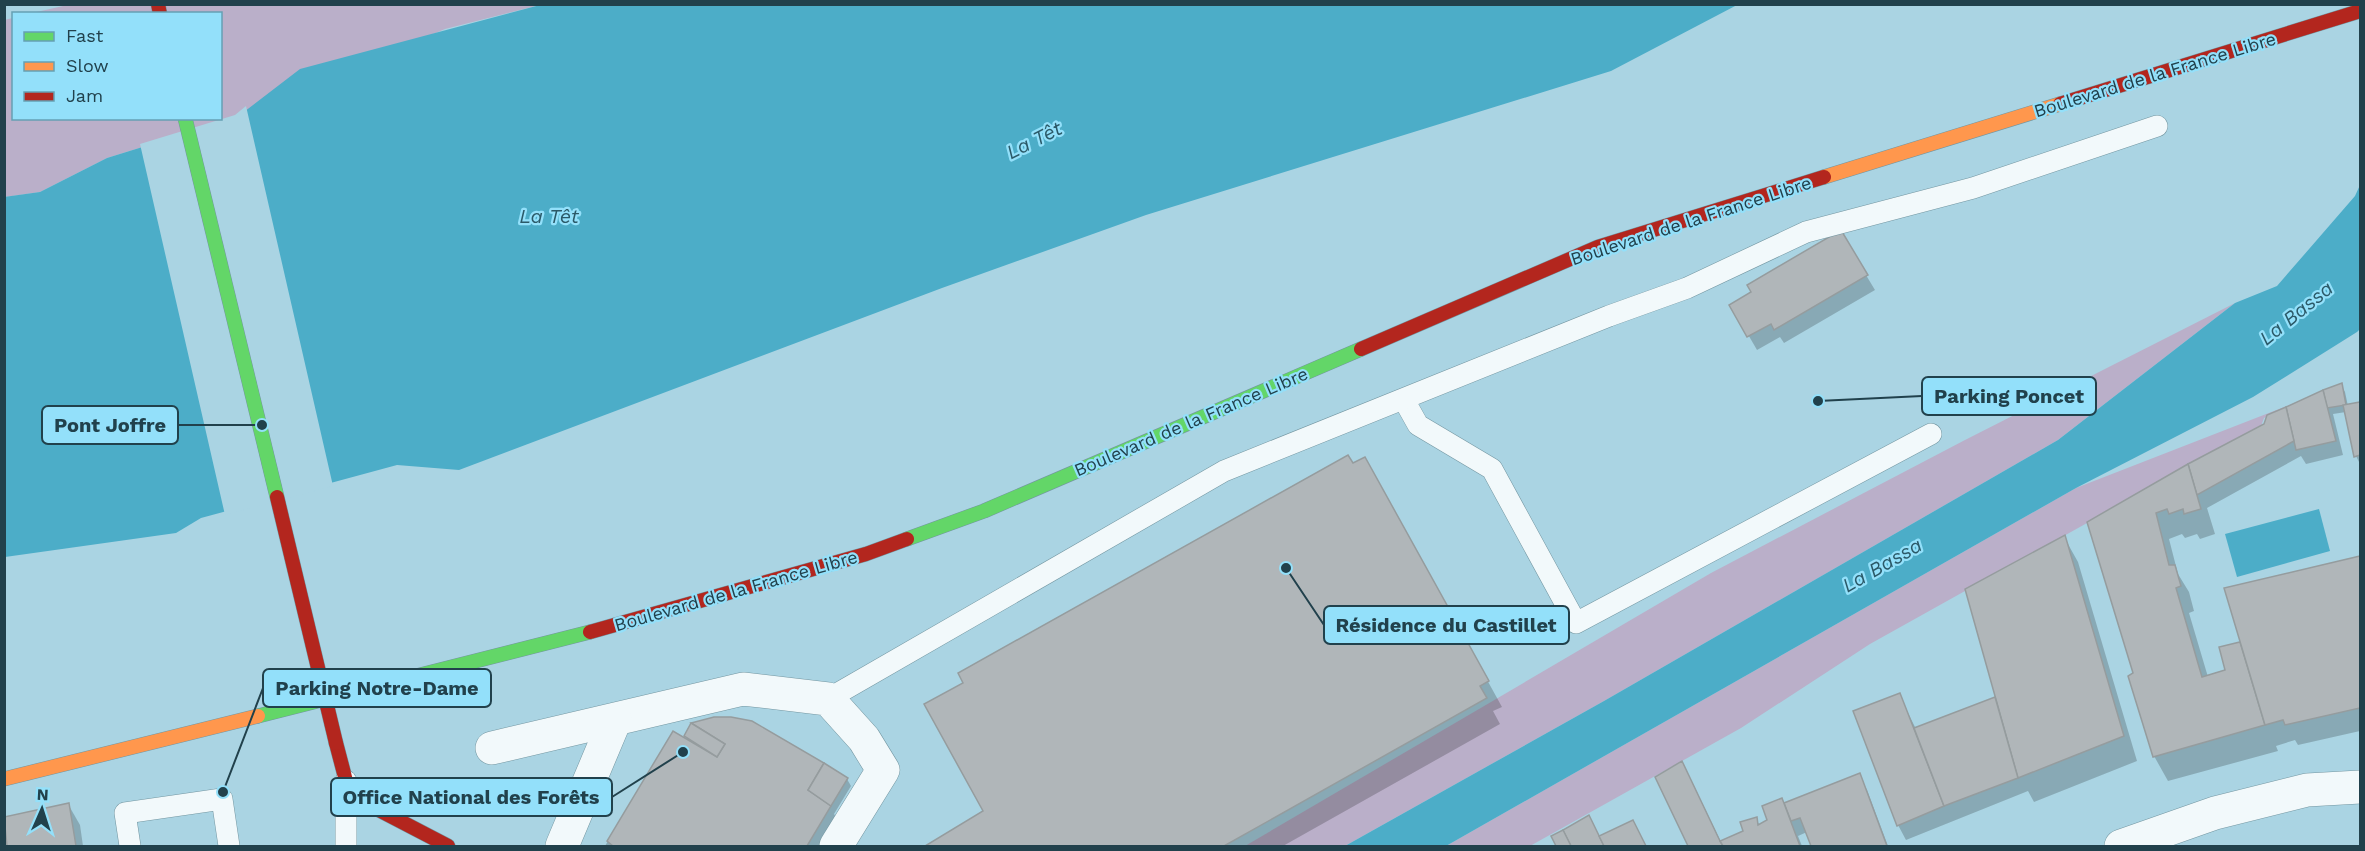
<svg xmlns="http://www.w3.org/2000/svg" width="2365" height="851" font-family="'Work Sans',sans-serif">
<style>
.green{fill:#baafc9}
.water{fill:#4cadc8}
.pier{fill:#aad4e3}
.shadow{fill:#0003}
.building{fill:#b0b6b9;stroke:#959c9e;stroke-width:1.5}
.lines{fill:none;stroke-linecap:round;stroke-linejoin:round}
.lane-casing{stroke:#7396a1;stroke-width:22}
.street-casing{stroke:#7396a1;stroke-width:34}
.fast-casing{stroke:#7396a1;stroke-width:15}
.slow-casing{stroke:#7396a1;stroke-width:15}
.jam-casing{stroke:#7396a1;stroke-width:15}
.lane{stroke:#f2f9fb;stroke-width:21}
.street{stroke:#f2f9fb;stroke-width:33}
.fast{stroke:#63d668;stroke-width:14}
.slow{stroke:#ff974d;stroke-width:14}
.jam{stroke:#b3261e;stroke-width:14}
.fast-bridge-casing{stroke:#7396a1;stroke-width:15;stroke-linecap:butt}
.jam-bridge-casing{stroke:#7396a1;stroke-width:15;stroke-linecap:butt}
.fast-bridge{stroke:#63d668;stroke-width:14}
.jam-bridge{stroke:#b3261e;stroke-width:14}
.labels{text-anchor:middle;stroke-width:4.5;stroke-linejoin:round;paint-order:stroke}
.street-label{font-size:18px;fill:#21414c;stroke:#93e0fa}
.water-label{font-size:20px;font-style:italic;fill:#2b5968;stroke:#93e0fa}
.leader{fill:none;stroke:#21414c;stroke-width:2}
.callout-dot{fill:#21414c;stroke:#93e0fa;stroke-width:2}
.callout{fill:#93e0fa;stroke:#21414c;stroke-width:2}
.callout-label{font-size:20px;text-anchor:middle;font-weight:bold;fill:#21414c}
</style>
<rect width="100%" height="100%" fill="#aad4e3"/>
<!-- green -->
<g class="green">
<polygon points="72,4 540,5 445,29 236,118 107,158 40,192 5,197 4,20 13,18 14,118 220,118 220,14 32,13"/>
<polygon points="2235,303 2058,440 1604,701 1345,846 1245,846 1711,573 1965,440"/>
<polygon points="2305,399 2264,418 2261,426 1870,644 1741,728 1530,846 1446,846 2076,488"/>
</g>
<!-- water -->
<g class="water">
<polygon points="540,5 1737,5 1611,71 1146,215 942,288 459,470 397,465 201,518 176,533 5,557 4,197 40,192 107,158 236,118 300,69"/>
<polygon points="2360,185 2360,329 2357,332 2253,397 2076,488 1446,846 1345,846 1604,701 2058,440 2235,303 2277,286 2355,196"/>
<polygon points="2319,509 2330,551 2237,577 2225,534"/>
</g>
<!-- pier -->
<polygon class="pier" points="246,106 333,486 225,515 140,144 235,115"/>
<!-- shadow -->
<g class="shadow">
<polygon points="1840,232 1875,290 1784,343 1780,337 1757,350 1731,305 1753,293"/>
<polygon points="2341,385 2345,392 2348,406 2360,404 2360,464 2356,456 2346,412 2333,414 2343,455 2306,464 2301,456 2207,508 2215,534 2200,539 2197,534 2185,538 2182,534 2169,539 2178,574 2189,592 2194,611 2189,613 2208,677 2227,671 2239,643 2243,649 2226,589 2360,558 2360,731 2298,745 2295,740 2276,746 2278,751 2168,781 2154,756 2135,674 2089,523 2188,465"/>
<polygon points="1353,465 1379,484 1502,707 1493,711 1500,724 1283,846 928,846 985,812"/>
<polygon points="2064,537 2078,562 2137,761 2034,802 2028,791 1906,840 1898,825 1899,695 1916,729 1997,698"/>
<polygon points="674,733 689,742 685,736 847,779 851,786 834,814 845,832 836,846 605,846"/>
<polygon points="1859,775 1867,790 1888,846 1812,846 1807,832 1798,836 1802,846 1689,846 1657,777 1690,778 1721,842 1745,831 1756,819 1760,826 1769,821 1782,800 1785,805"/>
<polygon points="68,804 80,825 83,846 4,846 4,819"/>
<polygon points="1641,836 1646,846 1557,846 1553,837"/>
</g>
<!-- building -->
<g class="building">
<polygon points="1841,230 1868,275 1774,330 1771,324 1747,337 1729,305 1751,292 1747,285"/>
<polygon points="2342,383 2346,405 2327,408 2323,390"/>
<polygon points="2323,390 2336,441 2296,450 2286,407"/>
<polygon points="2360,402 2360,455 2354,457 2343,405"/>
<polygon points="2286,407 2294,441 2197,495 2188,464 2264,424 2267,415"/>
<polygon points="1348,455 1353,463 1365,457 1489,681 1480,686 1487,698 1224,846 925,846 983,811 924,704 963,683 958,673"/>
<polygon points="2188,464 2201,509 2184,514 2183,509 2169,514 2167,509 2156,513 2169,565 2175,565 2181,586 2176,588 2202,677 2225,670 2219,647 2240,642 2265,725 2153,757 2128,676 2133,673 2087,522"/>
<polygon points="2065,535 2124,736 2018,778 1965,589"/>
<polygon points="2360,556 2360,708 2285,725 2283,720 2265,725 2224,588"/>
<polygon points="1900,693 1944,806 1897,826 1853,711"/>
<polygon points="1995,697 2018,778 1944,806 1914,728"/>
<polygon points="714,717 731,717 752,721 824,763 808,790 831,806 807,846 613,846 607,841 673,731 717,757 725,744 691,723"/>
<polygon points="691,723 725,744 717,757 684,736"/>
<polygon points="1682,761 1720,841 1723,846 1688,846 1655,777"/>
<polygon points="824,763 848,778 831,806 808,790"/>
<polygon points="1860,773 1887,846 1811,846 1800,818 1791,821 1784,803"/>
<polygon points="1782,798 1800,846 1723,846 1720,841 1743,831 1740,822 1757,817 1758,825 1767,820 1762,806"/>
<polygon points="69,803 76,846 7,846 4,817"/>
<polygon points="1589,815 1604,846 1571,846 1563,830"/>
<polygon points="1633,820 1646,846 1604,846 1599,836"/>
<polygon points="1563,830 1571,846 1556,846 1551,836"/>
</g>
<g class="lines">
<!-- lane casing -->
<g class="lane-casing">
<g id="lane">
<polyline points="1404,400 1418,425 1492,469 1576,623 1931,434"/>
<polyline points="828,699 1224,471 1609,316 1687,288 1806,232 1973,188 2157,126"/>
<polyline points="346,781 346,846"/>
<polyline points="130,846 125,813 222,799 229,846"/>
</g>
</g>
<!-- street casing -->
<g class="street-casing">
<g id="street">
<polyline points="492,748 743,689 828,699 864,739 883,770 836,846"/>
<polyline points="562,846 615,720"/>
<polyline points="2121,846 2215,813 2307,790 2360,787"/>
</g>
</g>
<!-- fast casing -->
<g class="fast-casing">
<g id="fast">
<polyline points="907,539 984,511 1361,349"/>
<polyline points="258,716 590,632"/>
</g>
</g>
<!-- slow casing -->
<g class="slow-casing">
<g id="slow">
<polyline points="1824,177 2060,104"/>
<polyline points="4,779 258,716"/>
</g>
</g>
<!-- jam casing -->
<g class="jam-casing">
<g id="jam">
<polyline points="158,4 160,14"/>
<polyline points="2060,104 2360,11"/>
<polyline points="1361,349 1598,247 1824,177"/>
<polyline points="590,632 866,554 907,539"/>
<polyline points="336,743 346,781 377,809 448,846"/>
</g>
</g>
<!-- lane -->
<use href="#lane" class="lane"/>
<!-- street -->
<use href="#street" class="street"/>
<!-- fast -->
<use href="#fast" class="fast"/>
<!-- slow -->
<use href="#slow" class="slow"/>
<!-- jam -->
<use href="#jam" class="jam"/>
<!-- fast-bridge casing -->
<g class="fast-bridge-casing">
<polyline id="fast-bridge" points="185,118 277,497"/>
</g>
<!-- jam-bridge casing -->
<g class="jam-bridge-casing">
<polyline id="jam-bridge" points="277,497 336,743"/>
</g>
<!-- fast-bridge -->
<use href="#fast-bridge" class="fast-bridge"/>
<!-- jam-bridge -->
<use href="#jam-bridge" class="jam-bridge"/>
</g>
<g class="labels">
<!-- street labels -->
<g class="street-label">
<text transform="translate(2155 75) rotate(-17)" y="6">Boulevard de la France Libre</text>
<text transform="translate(1691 221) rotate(-18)" y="6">Boulevard de la France Libre</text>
<text transform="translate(1191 422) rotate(-23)" y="6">Boulevard de la France Libre</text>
<text transform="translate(736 591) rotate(-16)" y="6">Boulevard de la France Libre</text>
</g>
<!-- water labels -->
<g class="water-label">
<text transform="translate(1034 140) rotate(-27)" y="7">La Têt</text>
<text x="549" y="223">La Têt</text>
<text transform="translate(2296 313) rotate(-39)" y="7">La Bassa</text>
<text transform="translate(1882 565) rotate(-30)" y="7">La Bassa</text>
</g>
</g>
<!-- callouts -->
<path class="leader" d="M1818 401L1922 396M262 425L178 425M1286 568L1324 625M223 792L263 688M683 752L612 797"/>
<g class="callout-dot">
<circle cx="1818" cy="401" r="6"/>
<circle cx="262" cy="425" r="6"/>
<circle cx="1286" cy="568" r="6"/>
<circle cx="223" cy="792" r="6"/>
<circle cx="683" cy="752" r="6"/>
</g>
<g class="callout">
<rect x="1922" y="377" width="174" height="38" rx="6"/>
<rect x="42" y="406" width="136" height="38" rx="6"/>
<rect x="1324" y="606" width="245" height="38" rx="6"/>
<rect x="263" y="669" width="228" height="38" rx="6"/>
<rect x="331" y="778" width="281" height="38" rx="6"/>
</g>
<g class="callout-label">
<text x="2009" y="403">Parking Poncet</text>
<text x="110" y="432">Pont Joffre</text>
<text x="1446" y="632">Résidence du Castillet</text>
<text x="377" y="695">Parking Notre-Dame</text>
<text x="471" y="804">Office National des Forêts</text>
</g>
<!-- border -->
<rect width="2365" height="851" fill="none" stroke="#21414c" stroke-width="12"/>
<!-- legend -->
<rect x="12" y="12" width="210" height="108" fill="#93e0fa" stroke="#65a0b4" stroke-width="1.5"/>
<rect x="24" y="32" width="30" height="9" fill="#63d668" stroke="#65a0b4" stroke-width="1.5"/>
<text x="66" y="42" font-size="18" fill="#21414c">Fast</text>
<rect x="24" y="62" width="30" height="9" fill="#ff974d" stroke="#65a0b4" stroke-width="1.5"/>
<text x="66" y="72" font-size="18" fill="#21414c">Slow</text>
<rect x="24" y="92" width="30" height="9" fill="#b3261e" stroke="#65a0b4" stroke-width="1.5"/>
<text x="66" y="102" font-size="18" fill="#21414c">Jam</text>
<!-- north arrow -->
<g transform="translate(42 809) rotate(3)" stroke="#93e0fa" stroke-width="4.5" paint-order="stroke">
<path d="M0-4.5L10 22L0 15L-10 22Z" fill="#21414c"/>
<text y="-9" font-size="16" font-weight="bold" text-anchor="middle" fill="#21414c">N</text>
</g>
</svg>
